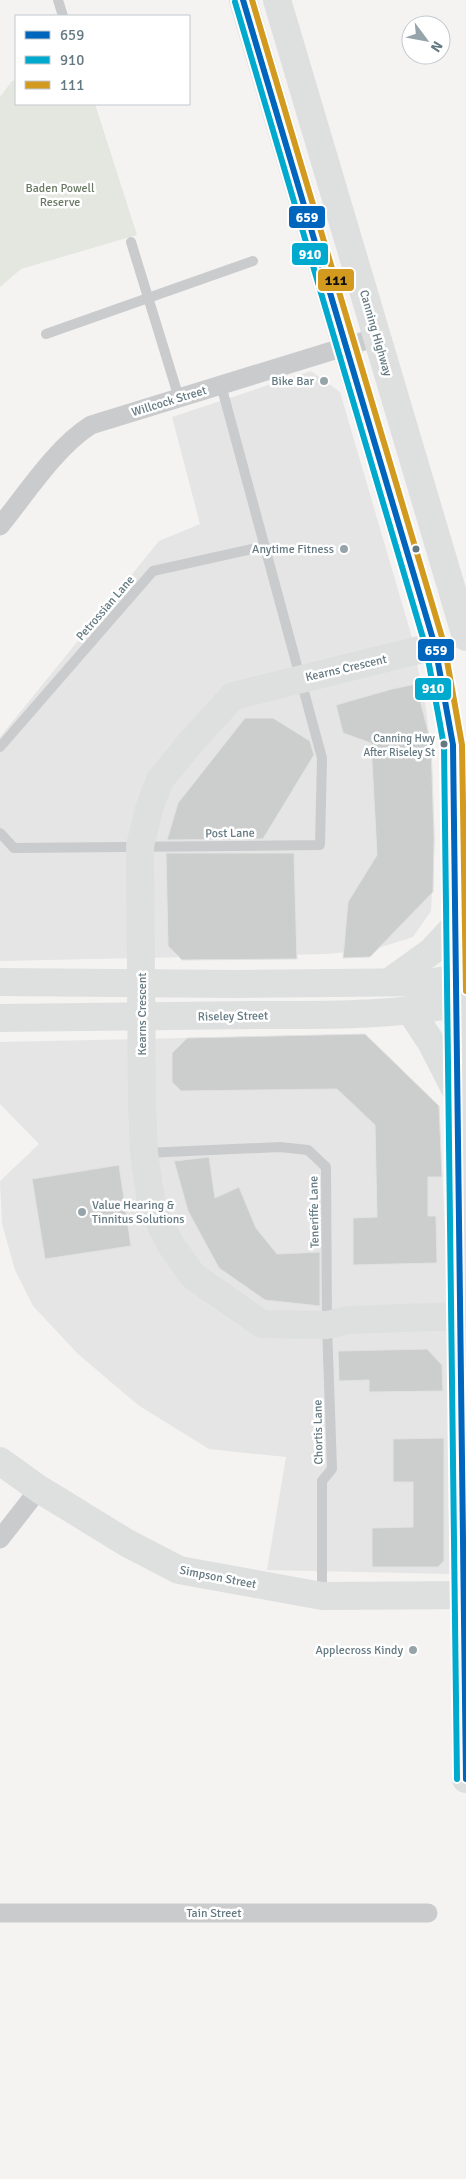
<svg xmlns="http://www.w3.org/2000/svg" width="466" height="2179" font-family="Signika,sans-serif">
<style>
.built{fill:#e4e5e4}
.green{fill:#e4e6e0}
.building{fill:#cccece;stroke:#e3e2e2}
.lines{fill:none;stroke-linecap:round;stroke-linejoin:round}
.lane{stroke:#cacbcc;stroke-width:10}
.street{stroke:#cacbcc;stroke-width:19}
.secondary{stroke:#dedfdf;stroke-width:28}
.highway{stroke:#dedfdf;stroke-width:28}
.bus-1-casing{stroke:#fff;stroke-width:10}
.bus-2-casing{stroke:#fff;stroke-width:10}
.bus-3-casing{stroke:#fff;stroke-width:10}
.bus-1{stroke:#0065bd;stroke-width:6}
.bus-2{stroke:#00a9ce;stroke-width:6}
.bus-3{stroke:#d29b20;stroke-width:6}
.poi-dot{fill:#96a4a9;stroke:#fff;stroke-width:2}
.bus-dot{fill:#647982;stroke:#fff;stroke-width:2}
.labels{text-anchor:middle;stroke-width:5;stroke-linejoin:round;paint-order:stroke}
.bus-label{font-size:11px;fill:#647982;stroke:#fff;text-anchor:end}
.park-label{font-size:12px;fill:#6a7963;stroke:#fff}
.street-label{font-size:12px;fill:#647982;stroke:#fff}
.poi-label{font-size:12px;fill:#647982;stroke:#fff;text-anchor:end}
.line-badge{stroke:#fff;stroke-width:2}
.badge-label{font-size:14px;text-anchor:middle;font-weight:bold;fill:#fff}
.pale-badge-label{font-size:14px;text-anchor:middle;font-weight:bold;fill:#111}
</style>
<rect width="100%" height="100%" fill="#f4f3f2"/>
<!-- built -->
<g class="built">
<polygon points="311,371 340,392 411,634 426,708 432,762 435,839 431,911 413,937 375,949 327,954 0,961 0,737 159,541 200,524 172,417"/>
<polygon points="365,1034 439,1106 451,1354 452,1574 267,1570 286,1457 209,1449 138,1405 78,1354 33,1306 15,1270 2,1224 0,1181 39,1144 0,1104 0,1042"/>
</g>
<!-- green -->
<polygon class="green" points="16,80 16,104 95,104 137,235 21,269 0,287 0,97 12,81"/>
<!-- building -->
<g class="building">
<polygon points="416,684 431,743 434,838 433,892 370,957 343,958 348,902 377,855 371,743 343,733 336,705 392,689"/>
<polygon points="245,718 273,718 310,741 314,755 263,839 167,840 178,803"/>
<polygon points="166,853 294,853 297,959 182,960 168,946"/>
<polygon points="365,1034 439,1106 442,1177 428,1177 428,1216 436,1216 437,1263 353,1265 353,1218 377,1217 375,1125 337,1089 181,1091 172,1082 172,1053 187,1038"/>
<polygon points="209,1157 215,1198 239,1187 256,1228 277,1254 320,1252 320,1306 265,1300 219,1268 188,1211 174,1161"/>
<polygon points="119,1165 131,1246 45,1259 32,1179"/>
<polygon points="427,1349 442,1365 443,1391 369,1392 369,1380 339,1381 338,1351"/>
<polygon points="444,1438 444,1561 438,1567 372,1567 372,1528 413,1527 413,1482 393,1482 393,1439"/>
</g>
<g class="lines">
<!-- lane -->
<g class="lane">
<polyline points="58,0 63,16"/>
<polyline points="131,242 179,398"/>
<polyline points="46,334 253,261"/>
<polyline points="0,747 153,571 265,546"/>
<polyline points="0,833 14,848 320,845 322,758 221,385"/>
<polyline points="145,1153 280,1147 308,1150 326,1167 327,1325 332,1469 322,1481 322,1596"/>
</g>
<!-- street -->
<g class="street">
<path d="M0 526C26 494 56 447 91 425L377 337"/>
<polyline points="0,1539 39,1489"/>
<polyline points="0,1913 428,1913"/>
</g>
<!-- secondary -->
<g class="secondary">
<polyline points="435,646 233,696 191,742 160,780 149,809 140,846 142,1103 144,1153 152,1208 171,1245 193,1276 262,1324 327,1325 348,1320 460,1316"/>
<polyline points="0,1461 39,1489 127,1543 179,1570 322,1596 466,1595"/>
</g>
<!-- highway -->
<g class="highway">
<polyline points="243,0 435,646 453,745 455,789 466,1779"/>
<polyline points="277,0 466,637"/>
<polyline points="0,982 239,984 433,982 466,977"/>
<polyline points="389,982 432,951 456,925"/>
<polyline points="410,1010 431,1042 455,1089"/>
<path d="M0 1018C85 1017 170 1016 254 1015 325 1015 397 1016 466 1002"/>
</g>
<!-- bus-1 casing -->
<g class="bus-1-casing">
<polyline id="bus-1" points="243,0 435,646 453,745 466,1779"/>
</g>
<!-- bus-2 casing -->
<g class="bus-2-casing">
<polyline id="bus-2" points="235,2 426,648 444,746 457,1779"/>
</g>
<!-- bus-3 casing -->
<g class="bus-3-casing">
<polyline id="bus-3" points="252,0 444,644 462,745 466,991"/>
</g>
<!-- bus-1 -->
<use href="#bus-1" class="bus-1"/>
<!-- bus-2 -->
<use href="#bus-2" class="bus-2"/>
<!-- bus-3 -->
<use href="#bus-3" class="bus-3"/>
</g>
<!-- markers -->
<g class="poi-dot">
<circle cx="324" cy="381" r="5"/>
<circle cx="344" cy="549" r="5"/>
<circle cx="82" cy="1212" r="5"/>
<circle cx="413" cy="1650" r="5"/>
</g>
<g class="bus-dot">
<circle cx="416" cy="549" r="4.5"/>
<circle cx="444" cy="744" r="4.5"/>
</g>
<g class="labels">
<!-- bus labels -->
<g class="bus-label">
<text x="435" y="742">Canning Hwy<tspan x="435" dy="14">After Riseley St</tspan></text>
</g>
<!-- park labels -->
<g class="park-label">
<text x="60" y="192">Baden Powell<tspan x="60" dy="14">Reserve</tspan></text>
</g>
<!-- street labels -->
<g class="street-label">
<text transform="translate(376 333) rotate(74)" y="4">Canning Highway</text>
<text transform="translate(169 401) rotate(-17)" y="4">Willcock Street</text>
<text transform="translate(105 608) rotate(-49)" y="4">Petrossian Lane</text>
<text transform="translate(346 668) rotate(-13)" y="4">Kearns Crescent</text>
<text transform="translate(230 833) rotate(-1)" y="4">Post Lane</text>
<text transform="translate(142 1014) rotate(-90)" y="4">Kearns Crescent</text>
<text transform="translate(233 1016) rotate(-1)" y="4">Riseley Street</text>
<text transform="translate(314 1212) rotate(-91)" y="4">Teneriffe Lane</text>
<text transform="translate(318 1432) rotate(-91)" y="4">Chortis Lane</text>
<text transform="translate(218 1577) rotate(11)" y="4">Simpson Street</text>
<text x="214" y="1917">Tain Street</text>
</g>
<!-- poi labels -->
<g class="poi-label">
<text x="314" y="385">Bike Bar</text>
<text x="334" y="553">Anytime Fitness</text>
<text x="92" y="1209" text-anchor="start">Value Hearing &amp;<tspan x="92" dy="14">Tinnitus Solutions</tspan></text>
<text x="403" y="1654">Applecross Kindy</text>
</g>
</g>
<g class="line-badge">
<rect x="288" y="205" width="38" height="24" rx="5" fill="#0065bd"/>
<rect x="291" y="242" width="38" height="24" rx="5" fill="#00a9ce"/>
<rect x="317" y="268" width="38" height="24" rx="5" fill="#d29b20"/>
<rect x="417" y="638" width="38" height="24" rx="5" fill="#0065bd"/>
<rect x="414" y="677" width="38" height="24" rx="5" fill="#00a9ce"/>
</g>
<g class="badge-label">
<text x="307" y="222">659</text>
<text x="310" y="259">910</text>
<text x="436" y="655">659</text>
<text x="433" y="693">910</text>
</g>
<g class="pale-badge-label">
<text x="336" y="285">111</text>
</g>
<!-- legend -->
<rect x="15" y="15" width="175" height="90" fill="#ffffff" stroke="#c1c9cd"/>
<rect x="25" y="31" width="25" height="8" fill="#0065bd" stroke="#c1c9cd"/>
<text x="60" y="40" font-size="15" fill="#647982">659</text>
<rect x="25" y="56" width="25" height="8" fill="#00a9ce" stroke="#c1c9cd"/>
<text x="60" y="65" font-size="15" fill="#647982">910</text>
<rect x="25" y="81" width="25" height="8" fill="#d29b20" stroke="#c1c9cd"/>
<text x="60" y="90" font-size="15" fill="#647982">111</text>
<!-- north arrow -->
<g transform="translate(426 40) rotate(122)"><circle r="24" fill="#ffffff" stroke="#c1c9cd"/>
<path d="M0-4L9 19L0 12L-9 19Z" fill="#96a4a9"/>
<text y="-8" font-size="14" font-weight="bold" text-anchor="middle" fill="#647982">N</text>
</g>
</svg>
